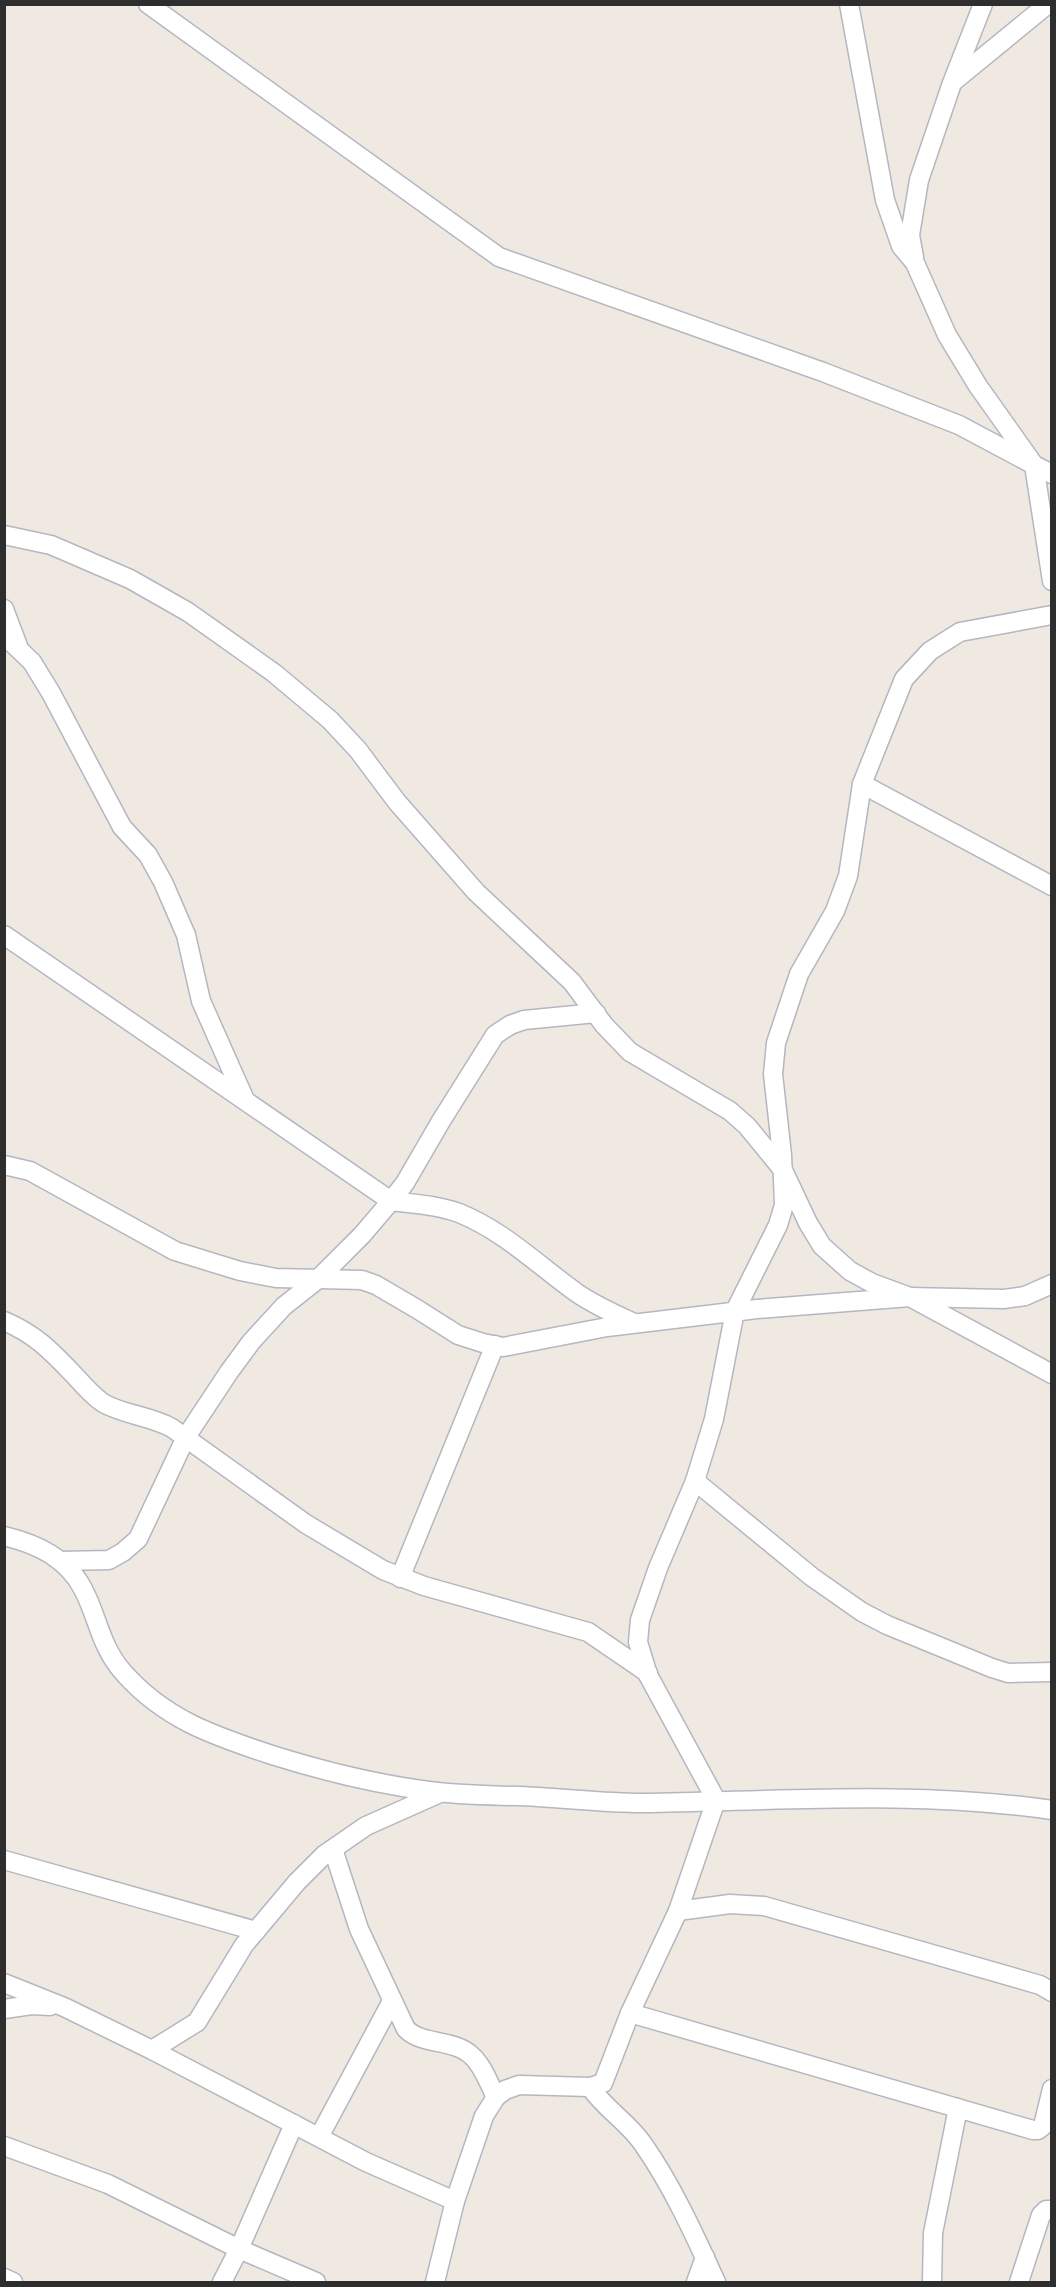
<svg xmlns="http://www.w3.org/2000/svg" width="1056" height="2287" font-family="Overpass,sans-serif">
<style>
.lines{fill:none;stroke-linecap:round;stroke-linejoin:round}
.minor-casing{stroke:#b4b7c1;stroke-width:21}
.minor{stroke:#fff;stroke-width:18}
</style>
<rect width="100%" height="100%" fill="#efe9e1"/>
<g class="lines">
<!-- minor casing -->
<g class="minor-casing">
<g id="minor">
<polyline points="148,4 499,257 823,372 959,425 1034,465 1052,581"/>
<polyline points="849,4 885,200 901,246 915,263 947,335 978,386 1034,465 1052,474"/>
<polyline points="954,81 1048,4"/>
<polyline points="914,257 910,235 919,180 952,83 983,4"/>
<polyline points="4,535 51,545 130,579 188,612 274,673 330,720 358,750 397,802 476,892 572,982 604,1025 630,1052 730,1111 747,1126 783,1170 808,1223 822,1246 850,1271 872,1283 910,1297 1052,1374"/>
<polyline points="4,609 18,646"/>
<polyline points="4,635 32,662 51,693 122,827 148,855 163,882 186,935 201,1001 245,1100"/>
<polyline points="862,784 1052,886"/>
<path d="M4 935 391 1201C414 1204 438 1205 459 1213 504 1231 539 1266 577 1293 594 1305 615 1314 634 1323"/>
<polyline points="4,1165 30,1171 175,1251 240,1271 276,1278 362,1280 376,1285 417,1309 458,1335 483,1343 503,1347 607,1327 757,1309 910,1297 1004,1299 1025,1296 1052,1284"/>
<path d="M4 1321C37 1335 52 1352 76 1377 84 1386 93 1396 103 1403 124 1415 151 1416 172 1428L306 1524 383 1570 424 1586 588 1632 648 1673"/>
<polyline points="695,1481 812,1577 862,1612 887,1625 992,1668 1008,1673 1052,1672"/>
<path d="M4 1536C37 1544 67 1558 83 1589 98 1617 100 1646 123 1672 164 1719 214 1736 272 1755 323 1771 376 1784 429 1791 465 1796 502 1795 538 1797 573 1799 608 1803 642 1803 779 1801 916 1790 1052 1810"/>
<polyline points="60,1561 109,1560 123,1552 138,1539 186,1437 229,1372 251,1342 284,1306 317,1280 362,1235 391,1201 405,1183 441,1121 495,1035 510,1025 524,1020 596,1013"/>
<polyline points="400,1578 495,1345"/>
<path d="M333 1849 359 1929 406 2029C423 2046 453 2038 472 2056 483 2066 489 2084 496 2097"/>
<polyline points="4,1860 256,1931"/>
<polyline points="678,1911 730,1904 764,1906 1040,1985 1052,1992"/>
<polyline points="4,1983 64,2007 152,2050 366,2162 455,2201"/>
<polyline points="4,2009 32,2005 50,2006"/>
<polyline points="630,2013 1033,2130 1038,2130 1043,2126 1052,2089"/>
<polyline points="152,2050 197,2022 244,1945 297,1882 324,1855 366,1826 440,1793"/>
<path d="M590 2087C605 2109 628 2122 643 2144 673 2187 695 2236 716 2282"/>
<polyline points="319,2137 392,2001"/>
<polyline points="4,2146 108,2184 239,2249 316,2282"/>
<polyline points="4,2278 13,2282"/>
<polyline points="222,2282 239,2249 294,2124"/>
<polyline points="435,2282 455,2201 484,2116 496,2097 505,2090 519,2085 590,2087 603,2083 630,2013 678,1911 716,1800 648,1675 638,1642 640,1620 658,1568 695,1481 714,1419 735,1311 778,1225 784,1205 782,1155 773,1074 776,1043 799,974 835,911 848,876 862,784 904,679 930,651 960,632 1052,615"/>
<polyline points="696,2282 705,2257"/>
<polyline points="932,2282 933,2233 958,2108"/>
<polyline points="1019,2282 1041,2215 1046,2210 1052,2210"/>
</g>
</g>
<!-- minor -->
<use href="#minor" class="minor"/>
</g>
<!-- border -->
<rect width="1056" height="2287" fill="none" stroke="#2e2e2e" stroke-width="12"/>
</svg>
